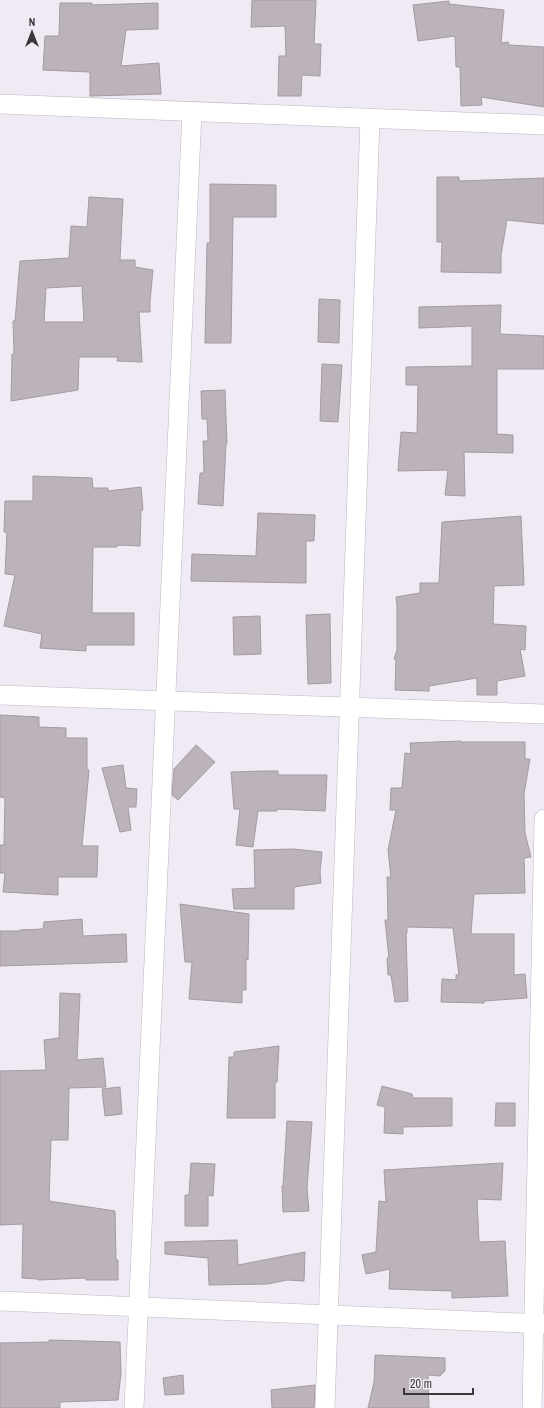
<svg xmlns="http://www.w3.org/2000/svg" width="544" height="1408" font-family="'Archivo Narrow',sans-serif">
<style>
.building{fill:#bcb2ba;stroke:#a39aa2;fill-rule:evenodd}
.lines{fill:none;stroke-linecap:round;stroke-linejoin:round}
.street-casing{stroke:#beb8c2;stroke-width:20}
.street{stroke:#fff;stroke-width:19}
</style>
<rect width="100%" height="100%" fill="#f0eaf4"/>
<!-- building -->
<g class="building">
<polygon points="252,0 316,0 314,44 321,44 320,76 302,75 301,96 278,96 279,56 286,56 285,26 251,27"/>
<polygon points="449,1 449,4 504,10 501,43 508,42 509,45 544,47 544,107 481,97 482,105 461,106 460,67 456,67 455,36 418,41 413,5"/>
<polygon points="60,3 92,3 92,5 158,3 158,29 126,30 121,66 159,63 161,94 90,96 90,72 43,70 45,36 59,36"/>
<polygon points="437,177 459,177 459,181 544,178 544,224 507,220 501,255 501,273 441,272 442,242 437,242"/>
<polygon points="210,184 276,185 276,217 233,217 231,343 205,343 207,243 210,243"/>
<path d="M89 197 123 199 120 260H135V267L153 270 150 301V312H139L142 362 117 361 118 357H79L78 390 11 401 12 354H14L13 321H15L20 261 69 258 71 226 87 227ZM82 286 84 322H44L46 288Z"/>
<polygon points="319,299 340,300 339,343 318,342"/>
<polygon points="501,305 500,334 544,336 544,369 497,369 497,434 513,435 513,453 464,452 465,496 445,495 448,470 398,471 401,432 417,433 418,385 406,385 406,367 472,366 472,326 419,328 419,307"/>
<polygon points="322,364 342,365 338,422 320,421"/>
<polygon points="225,390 227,444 226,444 223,506 198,504 200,473 204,473 203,441 208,441 207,419 202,419 201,391"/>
<polygon points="33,476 92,478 93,488 108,488 108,491 141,487 143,510 141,510 140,546 118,545 117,547 93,547 92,613 134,613 134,645 86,645 86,651 40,648 42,634 4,626 15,575 5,574 7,532 4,532 5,501 33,501"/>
<polygon points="258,513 315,515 314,541 306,541 306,583 191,581 192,554 256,556"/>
<polygon points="521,516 524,585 494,586 493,624 526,626 525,650 520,649 525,676 497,681 497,695 477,695 477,678 429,686 429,691 395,690 396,660 394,659 397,650 397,605 396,597 420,593 420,583 439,583 442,522"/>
<polygon points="330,614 331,683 308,684 306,615"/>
<polygon points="260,616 261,654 234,655 233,617"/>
<polygon points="0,715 39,717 39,727 66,728 66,738 87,738 87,770 89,770 82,846 98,846 97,877 58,877 58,895 3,892 5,873 0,873 0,845 4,845 5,798 0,797"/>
<polygon points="461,741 461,742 525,742 525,759 530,759 524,794 525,833 531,857 524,858 525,893 474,894 471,934 514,934 514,975 525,974 527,998 484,1001 484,1003 441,1002 442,979 456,980 456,975 459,975 453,928 407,927 407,933 406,933 408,1001 395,1002 391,975 388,975 387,958 389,958 385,920 388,920 387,877 391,877 388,850 396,810 390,810 391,788 402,788 405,753 411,754 410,743"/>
<polygon points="196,745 215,762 178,800 172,795 174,769"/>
<polygon points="123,765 126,788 137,789 136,807 128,807 131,830 120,832 102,768"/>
<polygon points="262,771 278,771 278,775 327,775 325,811 277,809 277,811 258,811 253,847 236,845 240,809 234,809 231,772"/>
<polygon points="293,849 322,852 320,872 321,883 294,887 294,909 234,909 232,889 255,888 254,850"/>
<polygon points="180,904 249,914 248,960 246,959 246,990 242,990 242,1003 189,999 192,962 185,962"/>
<polygon points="82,919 83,936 126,934 127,962 0,966 0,931 20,931 20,930 43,929 44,922"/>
<polygon points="60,993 80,994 77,1060 103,1058 106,1087 69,1088 68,1140 51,1140 49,1201 115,1211 116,1260 118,1260 118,1280 86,1280 86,1278 38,1280 38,1279 22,1278 23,1224 0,1225 0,1071 46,1070 44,1040 59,1038"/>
<polygon points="279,1046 277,1082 275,1082 275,1118 227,1118 229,1057 234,1057 234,1052"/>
<polygon points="382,1086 412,1094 413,1098 452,1098 452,1126 403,1127 403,1134 384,1133 385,1107 377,1105"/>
<polygon points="120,1087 122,1114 105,1116 102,1089"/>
<polygon points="496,1103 515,1103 515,1126 495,1126"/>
<polygon points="287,1121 312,1122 307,1188 309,1211 283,1212 282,1186 283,1186"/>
<polygon points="191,1163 215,1164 213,1196 208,1195 208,1226 185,1226 185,1195 189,1195"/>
<polygon points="503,1163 501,1200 477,1199 479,1242 505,1241 508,1296 452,1298 452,1291 389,1289 390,1269 366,1274 362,1255 376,1252 379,1201 386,1202 384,1170"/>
<polygon points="237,1240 238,1265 305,1252 304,1281 287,1280 268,1284 209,1285 208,1258 165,1254 165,1242"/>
<polygon points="49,1340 120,1342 121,1373 118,1400 60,1402 60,1408 0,1408 0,1343 49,1342"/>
<polygon points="375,1355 445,1358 445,1371 440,1376 428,1375 429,1408 368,1408 374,1382"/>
<polygon points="183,1375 184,1394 165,1395 163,1378"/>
<polygon points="315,1385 314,1408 272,1408 271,1390"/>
</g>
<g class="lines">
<!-- street casing -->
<g class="street-casing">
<g id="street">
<polyline points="0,104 544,125"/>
<polyline points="0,695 544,714"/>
<polyline points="0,1301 544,1324"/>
<polyline points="134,1408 192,112"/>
<polyline points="325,1408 370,119"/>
<polyline points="532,1408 544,819"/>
</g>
</g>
<!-- street -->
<use href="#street" class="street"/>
</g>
<!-- north arrow -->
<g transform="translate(32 32)" stroke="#f0eaf4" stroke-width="3" paint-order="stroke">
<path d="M0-3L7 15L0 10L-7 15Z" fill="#39373b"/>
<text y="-6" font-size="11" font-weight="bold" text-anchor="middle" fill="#39373b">N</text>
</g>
<!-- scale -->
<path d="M404 1388v6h69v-6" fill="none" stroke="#39373b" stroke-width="2"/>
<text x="410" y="1388" font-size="12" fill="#39373b" stroke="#f0eaf4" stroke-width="3" paint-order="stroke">20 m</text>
</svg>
